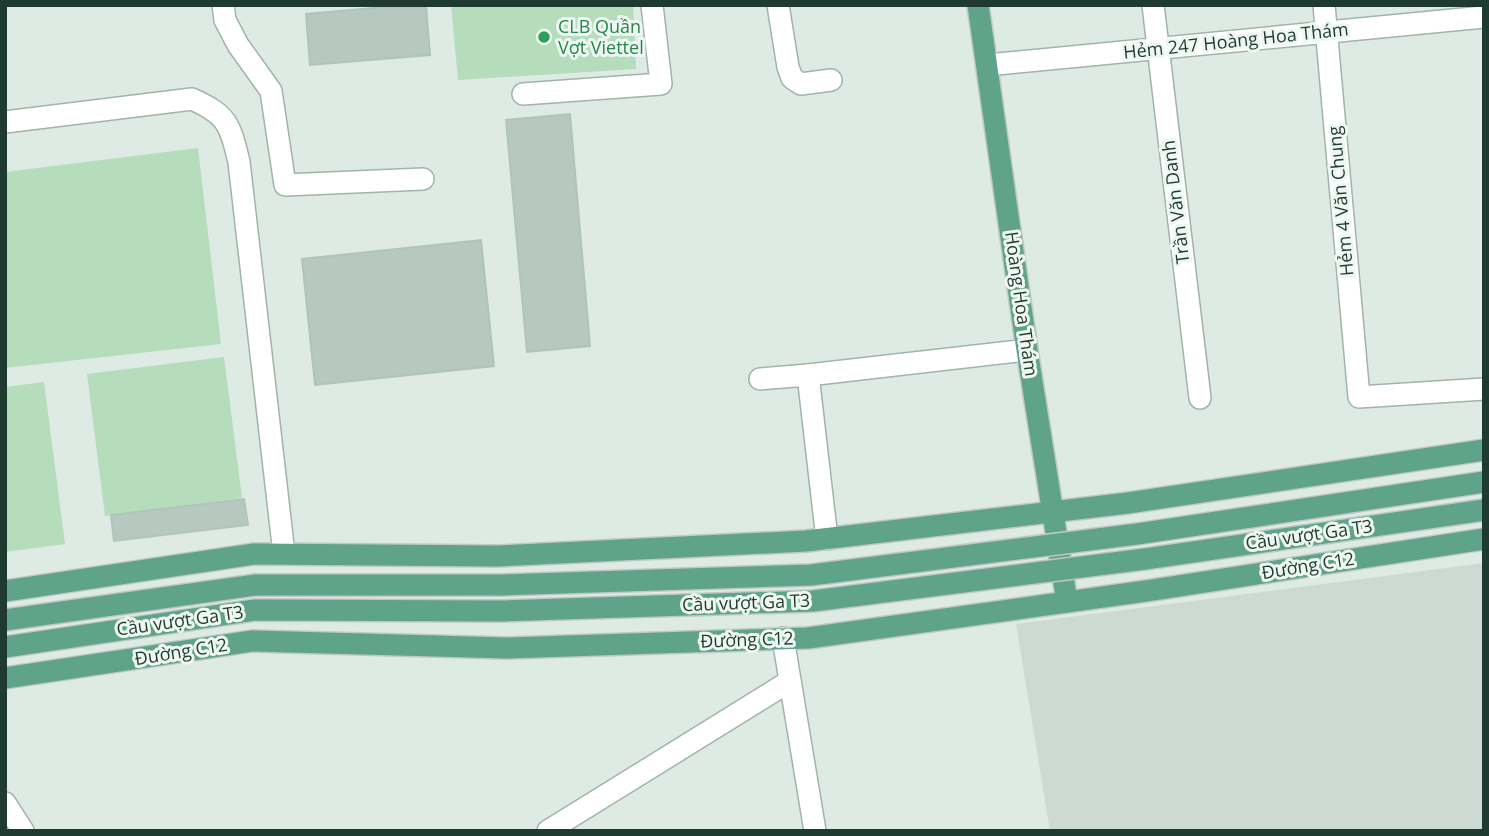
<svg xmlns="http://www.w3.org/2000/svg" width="1489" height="836" font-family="'Open Sans',sans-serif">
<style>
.built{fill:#ccdad3}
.green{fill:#b5ddbc}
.building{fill:#b6c8bf;stroke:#b0c4ba;stroke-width:2}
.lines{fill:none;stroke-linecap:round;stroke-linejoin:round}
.minor-casing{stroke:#a1b3ab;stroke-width:24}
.major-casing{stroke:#c0c8c5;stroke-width:24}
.minor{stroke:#fff;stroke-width:21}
.major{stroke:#60a38b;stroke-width:21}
.major-bridge-casing{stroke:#c0c8c5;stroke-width:24;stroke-linecap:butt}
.major-bridge{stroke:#60a38b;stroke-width:21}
.leisure-dot{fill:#2e9e5b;stroke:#eff7f2;stroke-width:2.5}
.labels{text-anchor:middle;stroke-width:6;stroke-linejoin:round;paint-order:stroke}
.leisure-label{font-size:18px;fill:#27864d;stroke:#eff7f2;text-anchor:start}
.street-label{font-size:18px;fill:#1f3b31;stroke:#eff7f2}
</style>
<rect width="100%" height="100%" fill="#deebe4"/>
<!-- built -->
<polygon class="built" points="1484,563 1484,831 1050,831 1016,624"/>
<!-- green -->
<g class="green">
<polygon points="451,5 633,5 636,69 458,80"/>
<polygon points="198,148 221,344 5,368 5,172"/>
<polygon points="224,357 242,498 105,516 87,374"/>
<polygon points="44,382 65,544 5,552 5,387"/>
</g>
<!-- building -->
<g class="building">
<polygon points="408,5 426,5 430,55 310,65 306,14"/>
<polygon points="570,114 590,346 527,352 506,120"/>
<polygon points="481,240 494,366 315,385 302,259"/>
<polygon points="244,499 248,525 114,541 111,515"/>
</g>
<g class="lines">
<!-- minor casing -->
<g class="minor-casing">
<g id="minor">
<polyline points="223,5 225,20 238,45 271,91 285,185 423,179"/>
<polyline points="778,5 788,67 792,78 801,84 831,80"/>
<polyline points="1153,5 1200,398"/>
<polyline points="1324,5 1359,397 1484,389"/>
<polyline points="987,65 1484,17"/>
<polyline points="523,94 661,84 652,5"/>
<path d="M5 122 192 99C228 115 230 125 239 162L284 554"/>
<polyline points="808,375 1027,350"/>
<polyline points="760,379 808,375 827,539"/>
<polyline points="783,638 815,831"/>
<polyline points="5,803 23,831"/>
<polyline points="548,831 790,681"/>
</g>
</g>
<!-- major casing -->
<g class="major-casing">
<g id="major">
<polyline points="978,5 1027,350 1067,602"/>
<polyline points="5,591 254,554 498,556 806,541 1128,503 1484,450"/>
<polyline points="5,678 252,641 507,648 808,638 1146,591 1484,539"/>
</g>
</g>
<!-- minor -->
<use href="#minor" class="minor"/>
<!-- major -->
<use href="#major" class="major"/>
<!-- major-bridge casing -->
<g class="major-bridge-casing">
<g id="major-bridge">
<polyline points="5,620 256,585 503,585 811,575 1137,534 1484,482"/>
<polyline points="5,647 255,610 503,611 813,601 1145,559 1484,510"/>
</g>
</g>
<!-- major-bridge -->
<use href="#major-bridge" class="major-bridge"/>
</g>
<!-- markers -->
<circle class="leisure-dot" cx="544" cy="37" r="7"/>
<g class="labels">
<!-- leisure labels -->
<g class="leisure-label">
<text x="558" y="33">CLB Quần<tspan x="558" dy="21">Vợt Viettel</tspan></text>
</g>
<!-- street labels -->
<g class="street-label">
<text transform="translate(1236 41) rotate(-6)" y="6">Hẻm 247 Hoàng Hoa Thám</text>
<text transform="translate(1341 201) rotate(-95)" y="6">Hẻm 4 Văn Chung</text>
<text transform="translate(1176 202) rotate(-97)" y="6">Trần Văn Danh</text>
<text transform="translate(1021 304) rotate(82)" y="6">Hoàng Hoa Thám</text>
<text transform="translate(1309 535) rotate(-8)" y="6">Cầu vượt Ga T3</text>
<text transform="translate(1308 566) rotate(-9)" y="6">Đường C12</text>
<text transform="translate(746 603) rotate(-2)" y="6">Cầu vượt Ga T3</text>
<text transform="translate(180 621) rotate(-8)" y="6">Cầu vượt Ga T3</text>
<text transform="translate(747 640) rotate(-2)" y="6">Đường C12</text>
<text transform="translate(181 652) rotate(-9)" y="6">Đường C12</text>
</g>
</g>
<!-- border -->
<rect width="1489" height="836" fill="none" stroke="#1f3b31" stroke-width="14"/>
</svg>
